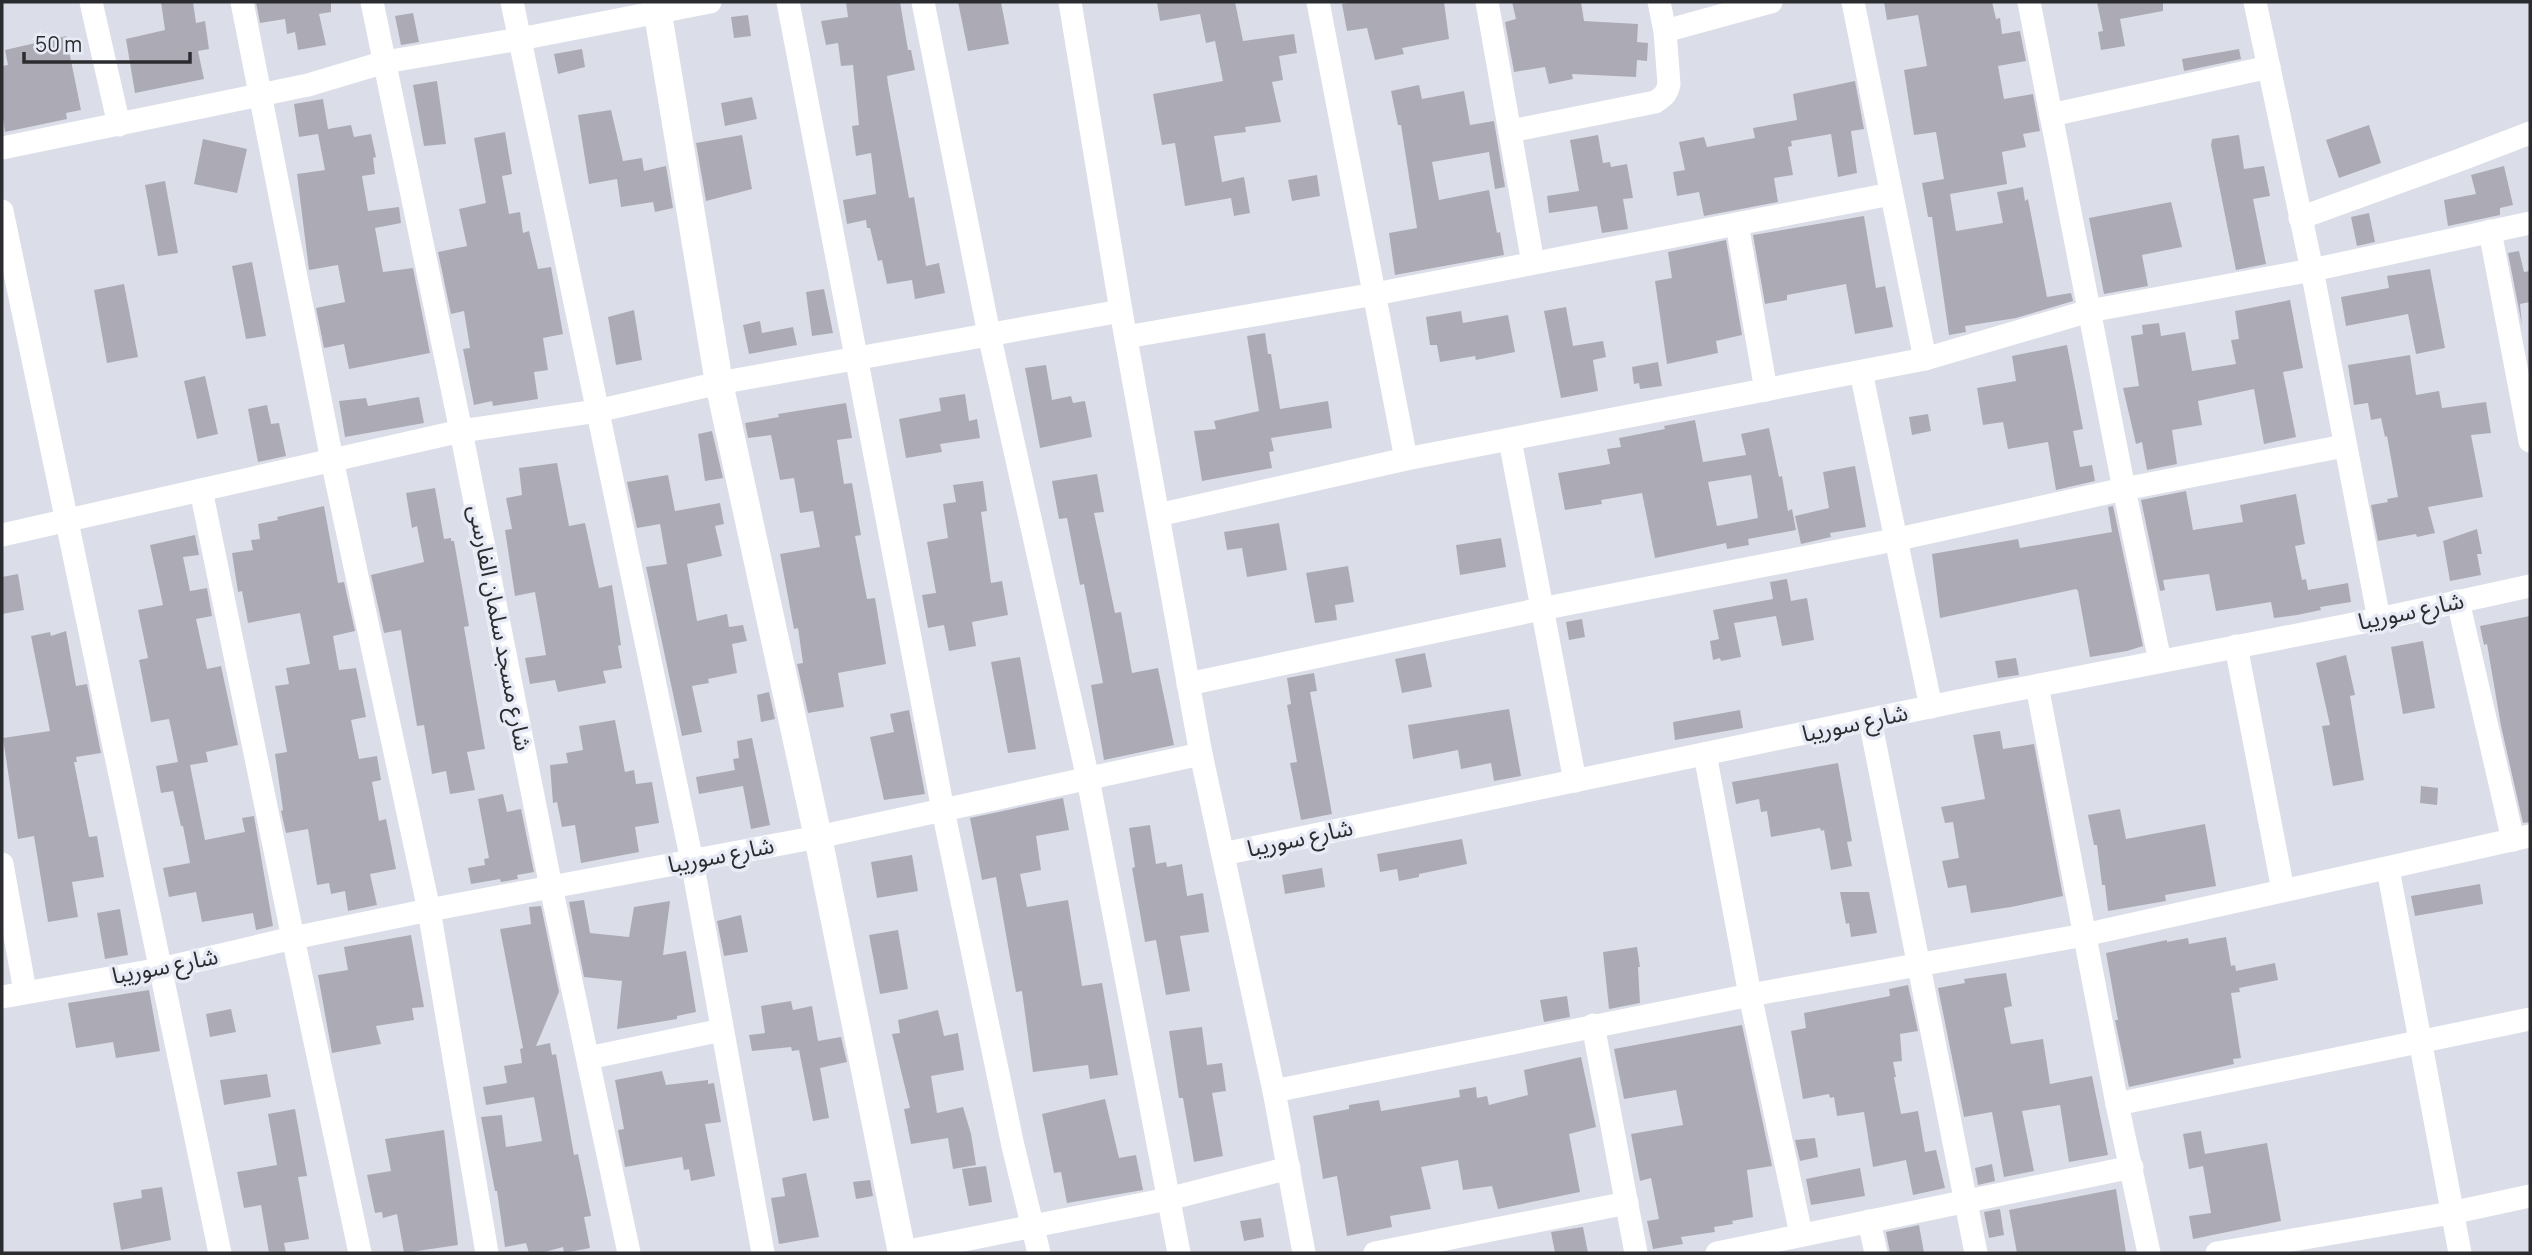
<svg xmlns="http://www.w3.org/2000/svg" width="2532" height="1255" font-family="Manrope,'Noto Sans Arabic',sans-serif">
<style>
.building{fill:#acabb5;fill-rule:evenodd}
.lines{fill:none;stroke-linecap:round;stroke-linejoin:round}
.minor{stroke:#fff;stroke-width:23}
.tertiary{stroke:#fff;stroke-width:28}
.labels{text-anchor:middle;stroke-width:7;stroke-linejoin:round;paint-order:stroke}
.street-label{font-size:23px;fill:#2b2c2f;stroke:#e8ebf5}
</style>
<rect width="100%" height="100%" fill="#dbdee8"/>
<!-- building -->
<g class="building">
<polygon points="161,2 193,2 196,23 205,21 209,49 198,51 204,79 135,93 126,39 165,30"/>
<polygon points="256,2 331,2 331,12 319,14 326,45 298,50 295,32 287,34 285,19 260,23"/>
<polygon points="846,2 900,2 908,50 911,50 915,70 887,76 888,84 909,198 914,197 926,266 939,263 945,293 915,299 912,280 887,284 882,260 878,261 870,228 867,228 866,220 847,224 843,200 876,194 871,153 856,156 852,126 859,125 853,65 841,66 838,43 826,45 821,21 848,17"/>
<polygon points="958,2 1001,2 1009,44 968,51"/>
<polygon points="1157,2 1235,2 1243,41 1294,34 1297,53 1279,56 1283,80 1272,82 1281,122 1245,127 1246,132 1214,136 1222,182 1244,177 1250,213 1234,216 1231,198 1185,206 1175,143 1162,145 1153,94 1223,81 1215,41 1206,43 1200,14 1160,21"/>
<polygon points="1354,2 1444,2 1449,39 1402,48 1404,54 1375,60 1367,28 1347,31 1342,4"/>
<polygon points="1512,2 1581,2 1584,21 1638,24 1637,42 1648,43 1647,61 1637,60 1636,77 1572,74 1573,79 1549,84 1545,67 1514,72 1505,22 1516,19"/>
<polygon points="1884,2 1992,2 1996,19 2000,18 2002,34 2020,31 2026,61 1998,66 2004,99 2033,94 2040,131 2023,134 2026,147 2002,152 2007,184 1950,194 1956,231 2003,223 1997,192 2023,187 2025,201 2028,199 2047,297 2071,293 2073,301 2016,318 1965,326 1966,332 1949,335 1932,217 1928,217 1922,183 1944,179 1936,132 1914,135 1904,70 1927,66 1918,15 1887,20"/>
<polygon points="2097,2 2163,2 2163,11 2120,19 2125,46 2101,50 2098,32 2103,31"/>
<polygon points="413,13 419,42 401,45 395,16"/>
<polygon points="748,15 751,36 734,38 731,17"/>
<polygon points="66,36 81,110 66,113 67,119 5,132 2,110 2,66 8,65 5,50"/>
<polygon points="582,49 585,67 558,74 554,54"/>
<polygon points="2239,49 2241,59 2184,71 2182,59"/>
<polygon points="437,81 446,144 424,146 413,85"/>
<polygon points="1855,81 1864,129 1851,131 1857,173 1838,177 1831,134 1791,141 1792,146 1788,147 1793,175 1774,178 1778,202 1704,216 1699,192 1677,196 1673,172 1685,170 1679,142 1704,137 1707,147 1755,138 1753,128 1797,120 1793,94"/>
<polygon points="1419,85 1422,99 1464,91 1470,125 1494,121 1505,187 1495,189 1489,152 1432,162 1439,200 1489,190 1497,233 1500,232 1504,255 1395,275 1389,233 1417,228 1401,125 1398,125 1391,91"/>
<polygon points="752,97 757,119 725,126 721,103"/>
<polygon points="323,99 328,129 351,125 354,137 371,134 376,157 373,158 375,174 362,176 368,211 399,207 401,223 375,228 383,272 413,268 430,353 349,369 344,344 324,348 316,308 345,302 338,265 309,270 297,174 325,170 318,134 299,137 294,104"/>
<polygon points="611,110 623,161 642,158 644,171 666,166 673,208 655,212 653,202 621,207 617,179 589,184 578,115"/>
<polygon points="2369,125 2381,163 2339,178 2326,140"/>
<polygon points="505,132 512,174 502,176 509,214 520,212 523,233 529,231 538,269 551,267 563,334 543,338 548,370 534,372 538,399 493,406 492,401 474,405 463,349 470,348 464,311 451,314 438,252 467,246 459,209 486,203 474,138"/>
<polygon points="742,135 752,189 706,201 696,143"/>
<polygon points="1598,135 1603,163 1610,162 1611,167 1627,164 1633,198 1623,199 1628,229 1602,233 1597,206 1549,213 1547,196 1579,191 1570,140"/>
<polygon points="2239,135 2244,169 2264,166 2270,196 2253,199 2266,264 2236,270 2211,145 2212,139"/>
<polygon points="203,139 247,149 237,193 194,184"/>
<polygon points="2504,166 2513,205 2500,208 2500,215 2448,226 2444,200 2476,194 2471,175"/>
<polygon points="1317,175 1320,196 1292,201 1288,180"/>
<polygon points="165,181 178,253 158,256 145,185"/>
<polygon points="2171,202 2182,247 2142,255 2148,286 2104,294 2089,218"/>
<polygon points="2369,213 2375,242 2357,246 2351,217"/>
<polygon points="1864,216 1876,288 1885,286 1893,327 1855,334 1846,284 1787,295 1787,300 1765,304 1753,235"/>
<polygon points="1726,240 1742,335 1716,341 1718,353 1667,364 1655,281 1672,278 1668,252"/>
<polygon points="2519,251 2524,272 2530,271 2530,302 2520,304 2522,325 2508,253"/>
<polygon points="252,262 266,336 246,339 232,266"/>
<polygon points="2430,269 2445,348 2416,354 2408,314 2346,326 2341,297 2389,288 2387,276"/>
<polygon points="124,284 138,357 107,363 94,290"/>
<polygon points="824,289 833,333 812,336 806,292"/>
<polygon points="2290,300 2303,368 2283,372 2296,437 2264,444 2254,389 2198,401 2202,425 2172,430 2177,464 2147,470 2142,442 2136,444 2123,388 2139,386 2131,336 2143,334 2142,325 2159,323 2161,336 2185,332 2192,371 2236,364 2231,340 2239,339 2235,311"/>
<polygon points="1566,307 1573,346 1603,341 1606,357 1593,360 1598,391 1561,398 1544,311"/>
<polygon points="634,310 642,360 616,365 608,317"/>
<polygon points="1461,311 1463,323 1508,315 1515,352 1476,360 1475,356 1440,362 1437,345 1430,345 1426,317"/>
<polygon points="760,321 762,333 793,327 797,345 749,354 743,325"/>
<polygon points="1265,333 1268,354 1271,354 1280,409 1328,401 1332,428 1271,438 1274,451 1269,452 1272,468 1202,481 1194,431 1216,429 1214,421 1259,411 1247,336"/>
<polygon points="2067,345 2083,429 2073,431 2080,467 2092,465 2095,481 2056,490 2048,442 2008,449 2003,422 1983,425 1977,388 2016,381 2012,356"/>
<polygon points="2410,355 2416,395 2439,391 2442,408 2486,402 2491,433 2471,435 2483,497 2428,507 2435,533 2417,537 2416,534 2378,541 2371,505 2388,502 2387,499 2398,497 2387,436 2385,437 2381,418 2371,420 2368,403 2354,405 2348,365"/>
<polygon points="1658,362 1662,386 1640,389 1639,383 1634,384 1632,367"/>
<polygon points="1046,365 1052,400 1071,396 1073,403 1085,401 1092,437 1040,448 1025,368"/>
<polygon points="205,376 218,434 197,439 184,381"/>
<polygon points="965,394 969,421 977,419 980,438 940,444 942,452 906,458 899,419 941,411 939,398"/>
<polygon points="419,397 424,423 345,437 339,401 366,398 368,406"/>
<polygon points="846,403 852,438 837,440 844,484 852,483 861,535 855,536 867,599 875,598 886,664 838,673 844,707 808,713 797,664 803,663 798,628 794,629 780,554 820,547 813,511 800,513 794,478 780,480 771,435 748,438 745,423 779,417 778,414"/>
<polygon points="267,405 271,424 279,423 286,456 258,462 248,409"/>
<polygon points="1928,414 1931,431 1912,435 1909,417"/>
<path d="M1695 420 1703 462 1746 455 1741 434 1769 428 1779 477 1782 476 1788 511 1792 509 1796 530 1748 539 1749 545 1727 549 1726 543 1655 558 1642 493 1601 500 1602 504 1565 510 1558 473 1610 464 1607 449 1621 447 1619 438 1665 429 1664 426ZM1751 475 1758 518 1717 526 1708 482Z"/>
<polygon points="712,431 723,478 705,481 698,434"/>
<polygon points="557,463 569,526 585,523 599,588 612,585 621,645 618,646 622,668 603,671 606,683 558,692 555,680 530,684 525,658 546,655 535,592 515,596 505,530 512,529 506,498 522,495 519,468"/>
<polygon points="1855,466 1866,527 1830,533 1831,537 1801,544 1795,516 1829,508 1823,472"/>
<polygon points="1097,474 1104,512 1094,513 1115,613 1121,612 1132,673 1158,668 1174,745 1104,760 1091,685 1103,683 1084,584 1080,585 1067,518 1059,519 1052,481"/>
<polygon points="668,475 675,511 720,503 724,524 715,526 722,556 687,564 697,621 727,614 729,627 743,625 747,641 732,644 737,673 708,679 709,683 692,686 702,732 682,736 646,567 667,564 660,524 637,528 627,482"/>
<polygon points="983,481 987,511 981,512 991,583 1002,581 1008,615 972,622 976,646 949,651 944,625 928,628 922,595 936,593 927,542 948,538 943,504 956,502 953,485"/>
<polygon points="435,488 444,539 451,538 451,541 454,541 469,626 464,627 485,749 467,752 475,790 450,794 446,771 432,774 424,725 417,726 401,630 384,633 371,575 424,562 417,526 412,528 406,493"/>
<polygon points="2186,491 2193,530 2243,522 2240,505 2296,494 2305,544 2295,546 2302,580 2306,579 2308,590 2348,583 2351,602 2320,607 2321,610 2297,615 2274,618 2271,602 2216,611 2209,574 2163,580 2165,590 2160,591 2141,500"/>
<polygon points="324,506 338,583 344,582 355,631 333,636 339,670 356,668 366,717 351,720 359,759 377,756 381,780 372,782 379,821 386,819 396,869 370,874 377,905 348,911 345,891 331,894 329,883 317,885 308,829 286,833 281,811 283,810 275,754 287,752 275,686 289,684 286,668 310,664 300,613 248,623 242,591 238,592 232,553 253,550 251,540 260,539 258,524 278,520 277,517"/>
<polygon points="2113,506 2143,646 2127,651 2090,657 2078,591 2076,589 1940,618 1932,554 2018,539 2020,548 2112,532 2108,507"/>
<polygon points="1279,523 1287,570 1247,577 1242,548 1227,550 1224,532"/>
<polygon points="2477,529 2482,554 2477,554 2481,575 2450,581 2443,541"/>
<polygon points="195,535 199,555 183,557 190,591 207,588 212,616 196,619 207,669 221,666 238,745 206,752 208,762 190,765 205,840 245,832 242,818 254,816 273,926 256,930 253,913 202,922 196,892 169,897 163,868 190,863 183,826 181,826 173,791 161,793 159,783 156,766 178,762 169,719 151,722 139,660 148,658 138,610 163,605 150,545"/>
<polygon points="1501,538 1506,567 1460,575 1456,545"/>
<polygon points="1348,566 1354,602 1335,605 1337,620 1315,623 1306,573"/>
<polygon points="18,574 24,610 2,614 2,577"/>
<polygon points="1787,579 1791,601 1807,598 1814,640 1782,646 1776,616 1734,623 1741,657 1721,661 1720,658 1713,660 1710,641 1719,639 1713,610 1773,599 1770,582"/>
<polygon points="2530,616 2530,822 2523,823 2501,726 2487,644 2484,645 2480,626"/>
<polygon points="1582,619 1585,637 1569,640 1566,622"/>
<polygon points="66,631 76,686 87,684 101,753 76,757 77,762 74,762 89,837 97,836 104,877 72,882 78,917 48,922 34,836 18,839 3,738 50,731 31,636 50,632 51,636"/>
<polygon points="2423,641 2435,708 2403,714 2391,647"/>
<polygon points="1425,653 1432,687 1402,693 1395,659"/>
<polygon points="2346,655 2355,695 2350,696 2364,780 2333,786 2322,726 2330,725 2316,663"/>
<polygon points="1020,657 1036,749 1008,753 991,662"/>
<polygon points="2016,658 2019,675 1998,678 1995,661"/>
<polygon points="1314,673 1317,691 1310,692 1332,814 1301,820 1290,763 1297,762 1287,705 1291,704 1287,678"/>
<polygon points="769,692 775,719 761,722 757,695"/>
<polygon points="1509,709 1521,776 1494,781 1491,763 1461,769 1458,750 1413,759 1408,725"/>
<polygon points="909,710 925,794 884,800 870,737 894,732 890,714"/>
<polygon points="1740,710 1743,728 1675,740 1673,722"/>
<polygon points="615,720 625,772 634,770 636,784 652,782 659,823 635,827 639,852 581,863 575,825 562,827 557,802 553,803 550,765 568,763 566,753 583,750 579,726"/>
<polygon points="2000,731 2003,749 2034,744 2063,896 2011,907 1971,913 1966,885 1948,888 1942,861 1959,858 1953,822 1945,823 1941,807 1985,799 1973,735"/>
<polygon points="752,738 770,825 751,829 743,786 699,794 696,777 735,770 733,759 739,758 737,741"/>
<polygon points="1838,763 1852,841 1847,842 1852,866 1831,870 1824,830 1821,831 1820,828 1771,837 1767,811 1761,812 1759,799 1736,804 1732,782"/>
<polygon points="2421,786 2438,788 2437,805 2420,803"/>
<polygon points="503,794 507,812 521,809 534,872 517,875 518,879 501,882 500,879 471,884 468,868 485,865 484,859 489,858 478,799"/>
<polygon points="1063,798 1069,830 1036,836 1041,870 1020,874 1027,907 1068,900 1082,986 1102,983 1118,1075 1090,1079 1088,1065 1033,1072 1022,991 1016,992 996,877 982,880 970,818"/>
<polygon points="2120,809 2126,839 2205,824 2216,886 2165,895 2166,901 2108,911 2105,885 2102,885 2097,845 2094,845 2088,815"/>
<polygon points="1150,825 1156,864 1166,862 1167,867 1182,864 1187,896 1203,893 1209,932 1180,936 1190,991 1166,995 1156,940 1145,942 1132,868 1135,867 1129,828"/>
<polygon points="1462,839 1467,864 1419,874 1419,877 1399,881 1397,869 1380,872 1377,854"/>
<polygon points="912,855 918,891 877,898 871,862"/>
<polygon points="1322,868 1325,887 1285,894 1282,875"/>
<polygon points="2480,884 2483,904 2415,916 2411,896"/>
<polygon points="1840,892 1869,892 1877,933 1851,937 1849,923 1846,924"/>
<polygon points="584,900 590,933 629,937 634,907 670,901 663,955 686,951 696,1012 677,1016 677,1019 617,1029 622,981 584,977 569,902"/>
<polygon points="541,906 559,992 536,1046 550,1043 552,1055 556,1054 574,1155 578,1154 591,1216 584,1217 590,1248 564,1253 563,1247 541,1253 529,1253 526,1243 505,1247 497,1191 495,1191 481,1117 502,1115 506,1147 542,1141 534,1097 486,1105 483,1087 507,1083 504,1066 522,1063 520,1049 523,1048 500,929 531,924 529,907"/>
<polygon points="120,909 128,955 105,959 97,913"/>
<polygon points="741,915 748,952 724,956 717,921"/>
<polygon points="898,930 908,989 880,994 869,935"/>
<polygon points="411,935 424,1007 412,1008 414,1020 376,1026 381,1044 332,1053 318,975 348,970 344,947"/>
<polygon points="2226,937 2231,966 2235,965 2236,971 2275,963 2278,980 2239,988 2240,992 2231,993 2241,1058 2233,1059 2234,1064 2129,1087 2115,1020 2118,1020 2106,953 2167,940 2167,942 2188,938 2189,944"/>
<polygon points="1637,947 1640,967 1638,967 1640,1003 1609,1009 1603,952"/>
<polygon points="2006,973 2012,1006 2004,1008 2011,1044 2043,1039 2050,1084 2092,1076 2108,1155 2069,1162 2060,1105 2022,1111 2034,1171 2004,1177 1992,1112 1964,1117 1938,988 1965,983 1964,979"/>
<polygon points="1908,985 1918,1031 1900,1034 1902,1061 1893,1062 1896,1077 1894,1077 1901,1114 1918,1111 1925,1152 1936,1150 1945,1188 1913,1195 1906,1160 1873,1167 1864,1112 1837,1116 1834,1097 1830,1098 1829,1094 1803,1099 1791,1031 1806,1028 1804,1013 1890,996 1889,989"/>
<polygon points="149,990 160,1051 116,1058 113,1042 76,1048 68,1003"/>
<polygon points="1567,996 1570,1017 1544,1022 1540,1000"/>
<polygon points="791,1001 793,1010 812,1006 818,1041 841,1037 847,1062 820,1068 829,1118 813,1121 799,1050 792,1051 791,1047 752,1051 749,1035 765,1033 761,1006"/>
<polygon points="231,1009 236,1032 210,1037 206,1014"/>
<polygon points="938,1010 944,1036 958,1033 964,1070 931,1076 937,1113 963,1107 971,1134 976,1165 953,1169 948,1138 911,1144 904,1109 910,1108 892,1034 900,1033 898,1020"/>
<polygon points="1742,1025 1772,1166 1747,1170 1753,1217 1732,1221 1733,1224 1714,1227 1715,1232 1681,1237 1683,1244 1653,1249 1647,1221 1659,1219 1651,1178 1640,1181 1631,1134 1683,1125 1676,1090 1624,1099 1614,1049"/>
<polygon points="1202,1027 1207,1065 1222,1063 1226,1091 1212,1093 1223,1156 1194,1162 1183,1098 1179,1098 1169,1031"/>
<polygon points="1581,1057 1596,1127 1569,1134 1580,1192 1498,1209 1492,1186 1463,1190 1458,1160 1421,1167 1431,1209 1390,1216 1392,1227 1347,1236 1337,1176 1323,1179 1313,1116 1349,1109 1349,1105 1379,1100 1381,1111 1421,1104 1460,1097 1459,1090 1476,1087 1477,1098 1487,1096 1489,1105 1528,1095 1524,1070"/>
<polygon points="662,1071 666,1085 708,1080 708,1084 714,1083 721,1122 705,1124 715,1176 691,1181 689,1169 684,1170 682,1157 625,1167 618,1130 624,1129 615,1080"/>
<polygon points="267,1074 271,1097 224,1105 220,1080"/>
<polygon points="1105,1099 1119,1158 1136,1155 1143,1190 1067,1203 1061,1172 1054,1173 1042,1114"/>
<polygon points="295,1109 307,1176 298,1177 309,1239 284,1243 286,1253 269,1253 261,1205 244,1208 237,1172 277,1165 268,1114"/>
<polygon points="444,1130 458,1245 404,1253 397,1214 383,1218 382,1212 375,1213 367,1175 391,1171 385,1139"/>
<polygon points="2201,1131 2205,1154 2267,1143 2281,1221 2193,1239 2189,1216 2211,1213 2203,1166 2189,1169 2183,1134"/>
<polygon points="1815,1138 1818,1157 1800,1161 1795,1140"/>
<polygon points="1992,1164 1995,1181 1978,1185 1975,1168"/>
<polygon points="986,1166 992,1202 969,1206 962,1169"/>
<polygon points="1860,1168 1865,1196 1811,1205 1806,1179"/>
<polygon points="806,1173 819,1237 779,1244 771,1198 785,1196 782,1178"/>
<polygon points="870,1180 873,1196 856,1199 853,1182"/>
<polygon points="162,1187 171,1240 121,1250 113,1203 142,1198 141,1190"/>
<polygon points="2116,1189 2126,1253 2017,1253 2009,1210"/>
<polygon points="2000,1209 2004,1235 1989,1238 1984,1212"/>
<polygon points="1261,1218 1264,1237 1244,1241 1240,1221"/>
<polygon points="1919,1225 1924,1253 1890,1253 1886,1232"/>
<polygon points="1583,1227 1588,1253 1555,1253 1551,1232"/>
</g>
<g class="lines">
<!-- minor -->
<g class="minor">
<polyline points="91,2 119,125"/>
<polyline points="242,2 332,460 429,910 487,1253"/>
<polyline points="372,2 461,431 551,887 629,1253"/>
<polyline points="512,2 692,861 763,1253"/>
<polyline points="788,2 943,810 1013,1146 1039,1253"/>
<polyline points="923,2 989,334 1088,779 1179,1253"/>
<polyline points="1070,2 1121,311 1201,754 1274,1091 1304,1253"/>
<polyline points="1318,2 1406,459"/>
<polyline points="1487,2 1533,263"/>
<polyline points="1853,2 1925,359"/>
<polyline points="2029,2 2124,489 2160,661"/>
<polyline points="2255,2 2312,270 2379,619"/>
<polyline points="1665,31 1771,2"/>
<polyline points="2051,115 2269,67"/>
<path d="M1511 131 1655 102C1663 97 1667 94 1669 84L1665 31 1659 2"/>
<polyline points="2,148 308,85 385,62 520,39 710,2"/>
<polyline points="2,211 220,1253"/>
<polyline points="2300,218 2457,161 2530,133"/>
<polyline points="1737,224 1766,390"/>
<polyline points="2490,231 2530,441"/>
<polyline points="1126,337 1375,294 1891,194"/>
<polyline points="1861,372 1931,707"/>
<polyline points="1510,440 1575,781"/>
<polyline points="201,490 293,938 360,1253"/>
<polyline points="1158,515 1406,459 1925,359 2089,311 2312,270 2530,223"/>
<polyline points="2,535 461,431 597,411 719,383 1121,311"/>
<polyline points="2458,601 2513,840"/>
<polyline points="2236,646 2283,890"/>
<polyline points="1188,684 1541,609 1894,540 2124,489 2344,446"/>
<polyline points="2037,686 2117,1104 2149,1253"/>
<polyline points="1870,720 1976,1253"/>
<polyline points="1705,754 1750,995 1801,1234"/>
<polyline points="1223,854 1968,699 2379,619 2530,586"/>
<polyline points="2,864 25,991"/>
<polyline points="2388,869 2460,1253"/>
<polyline points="2,997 161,969 293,938 429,910 818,837 1201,754"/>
<polyline points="1593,1025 1636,1253"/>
<polyline points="588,1058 722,1030"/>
<polyline points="1274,1091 1750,995 2084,935 2530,836"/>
<polyline points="2117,1104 2530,1019"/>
<polyline points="1869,1221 1876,1253"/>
<polyline points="899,1253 1168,1199 1289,1168"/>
<polyline points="1375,1253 1627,1203"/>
<polyline points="1717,1253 2132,1167"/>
<polyline points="2217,1253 2451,1213 2530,1196"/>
</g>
<!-- tertiary -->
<polyline class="tertiary" points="656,2 719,383 818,837 902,1253"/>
</g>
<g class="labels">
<!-- street labels -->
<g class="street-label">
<text transform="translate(2411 611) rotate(-12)" y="8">شارع سوريبا</text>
<text transform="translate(500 628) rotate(79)" y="8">شارع مسجد سلمان الفارسى</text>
<text transform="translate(1855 723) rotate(-12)" y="8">شارع سوريبا</text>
<text transform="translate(1300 838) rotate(-12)" y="8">شارع سوريبا</text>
<text transform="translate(721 855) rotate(-11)" y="8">شارع سوريبا</text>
<text transform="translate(165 966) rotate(-11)" y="8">شارع سوريبا</text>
</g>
</g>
<!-- border -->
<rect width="2532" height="1255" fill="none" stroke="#2b2c2f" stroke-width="7"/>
<!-- scale -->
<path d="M24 52v10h166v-10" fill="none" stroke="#2b2c2f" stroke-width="3.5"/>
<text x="35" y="52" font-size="21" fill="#2b2c2f" stroke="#e8ebf5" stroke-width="5" paint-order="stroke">50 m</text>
</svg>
